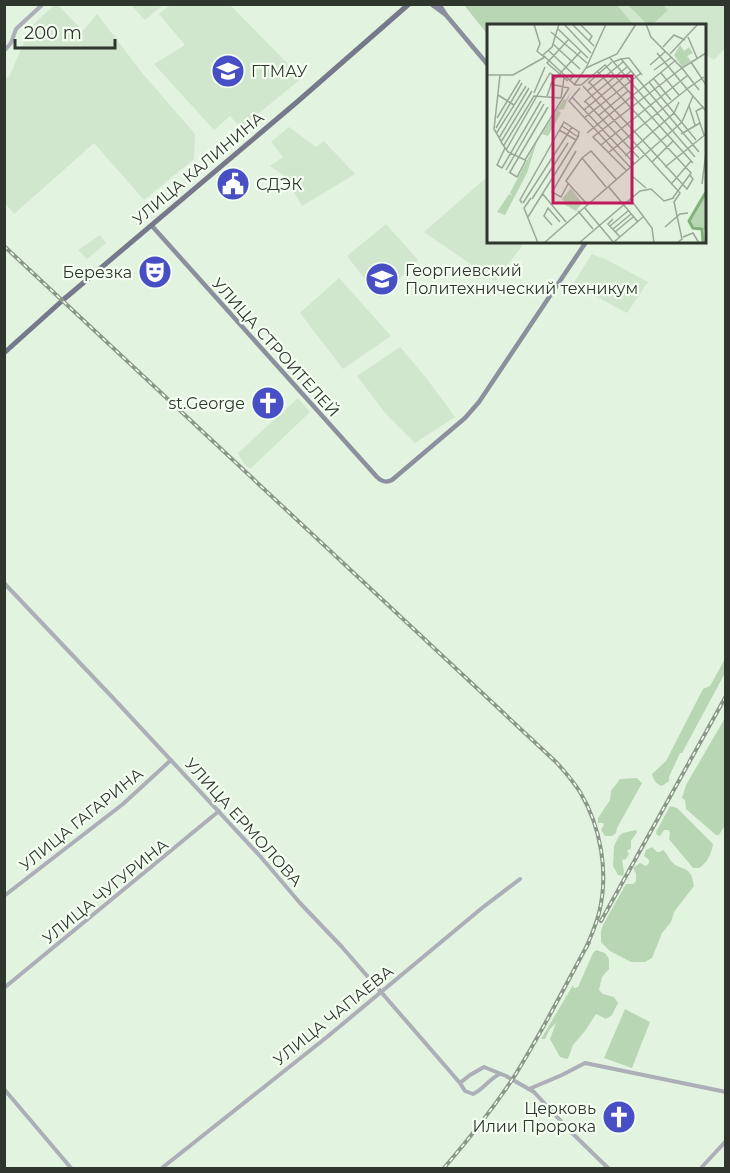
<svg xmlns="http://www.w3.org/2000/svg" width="730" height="1173" font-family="Montserrat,sans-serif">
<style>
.built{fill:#d0e7cd}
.green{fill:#b8d6b3}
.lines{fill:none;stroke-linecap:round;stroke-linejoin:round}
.tertiary{stroke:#acaeb8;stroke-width:4}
.secondary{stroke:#8b8f9e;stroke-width:4.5}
.primary{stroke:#75798b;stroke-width:5}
.rail-casing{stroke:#8b9889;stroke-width:4}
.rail{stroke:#f4fff2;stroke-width:1.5;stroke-dasharray:4.5;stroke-linecap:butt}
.labels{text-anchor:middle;stroke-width:4.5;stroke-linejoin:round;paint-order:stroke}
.poi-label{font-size:16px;fill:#2f362e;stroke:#f4fff2;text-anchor:start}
.street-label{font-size:16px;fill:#2f362e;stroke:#f4fff2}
.inset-river{fill:none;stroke:#82b07b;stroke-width:3}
.inset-road{fill:none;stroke:#9aa898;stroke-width:1.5}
.view{fill:#c2185b;fill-opacity:0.15;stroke:#c2185b;stroke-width:3}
.inset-edge{fill:none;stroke:#2f362e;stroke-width:3}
</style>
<rect width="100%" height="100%" fill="#e2f4df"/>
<!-- built -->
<g class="built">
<polygon points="54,5 58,5 83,31 97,14 143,74 195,134 194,159 144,200 94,143 14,214 5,203 5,80 10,75 30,28"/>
<polygon points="131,5 163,5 145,20"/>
<polygon points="170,5 230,5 302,78 241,128 230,116 214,130 154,64 185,45 159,14"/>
<polygon points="617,5 725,5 725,48 714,60 705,54 704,26 663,26 661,24 659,25 634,25"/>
<polygon points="289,127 316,147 324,141 355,174 302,206 284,176 270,166 283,157 271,142"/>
<polygon points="488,176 488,242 525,242 495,281 424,232"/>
<polygon points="386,224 418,260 380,298 347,256"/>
<polygon points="100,235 106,243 87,259 78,250"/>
<polygon points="592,254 607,260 648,282 627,313 573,284"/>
<polygon points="339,278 391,336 343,369 300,313"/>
<polygon points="400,347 427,379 455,417 415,443 386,414 357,376"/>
<polygon points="298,398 310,412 250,469 244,464 238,453"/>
</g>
<!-- green -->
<g class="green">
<polygon points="464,5 617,5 634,25 488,26 488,35"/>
<polygon points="628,5 663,5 668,10 652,25 648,25"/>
<path d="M725 659V673L682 753H680L669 777V781L662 786C655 783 654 781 652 774L666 761 703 689 710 686Z"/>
<polygon points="725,718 725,825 719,835 716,835 686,809 685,800 682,798 686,785"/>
<polygon points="637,778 642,783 617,828 616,833 612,836 605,836 601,830 604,825 603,823 598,823 598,818 610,800 611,791 620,779"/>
<path d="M670 806 677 808 713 844C711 854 708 862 699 868H693L669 839 670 832 668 830H664L660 836 657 835 656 832Z"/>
<polygon points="636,830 637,832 631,841 631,848 627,851 629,854 626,859 622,860 624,872 623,876 618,875 613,866 614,846 619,836 623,833"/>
<path d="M652 847 657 852H660L663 850C668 854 668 858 672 862 681 872 691 863 694 886L674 912 671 922 662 933 652 958 645 962H631L610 951 601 942V931L603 925 626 884H633L636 881V874L633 868 640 863 646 866 649 863V860L644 856 646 850Z"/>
<polygon points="596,950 605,953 609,959 609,969 602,977 599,990 603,994 614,997 618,1003 612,1015 606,1019 596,1014 585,1031 573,1045 569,1056 567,1059 560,1057 550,1039 556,1023 550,1029 545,1039 541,1039 573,985 574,988 578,987 593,953"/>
<polygon points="625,1009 650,1022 632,1068 604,1058"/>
</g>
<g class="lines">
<!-- tertiary -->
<g class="tertiary">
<polyline points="4,51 11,43 16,29 43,4"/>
<polyline points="4,583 114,699 260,856 300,903 342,947 460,1083"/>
<polyline points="4,896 123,804 171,760"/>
<polyline points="4,988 219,811"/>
<path d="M500 1074C490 1078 484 1089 473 1094L465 1091 460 1083 470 1075 484 1067 506 1076 534 1092 571 1132 608 1168"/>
<polyline points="4,1089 71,1168"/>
<polyline points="529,1089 562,1075 585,1063 726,1092"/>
<polyline points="162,1168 327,1037 482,908 520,879"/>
<polyline points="701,1168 726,1141"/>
</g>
<!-- secondary -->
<g class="secondary">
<polyline points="431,4 446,15"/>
<polyline points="439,4 446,15 488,65"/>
<path d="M152 226 377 477C382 482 386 483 392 480L465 418 479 402 586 242"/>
</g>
<!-- primary -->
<polyline class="primary" points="4,353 63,300 297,102 409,4"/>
<!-- rail casing -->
<g class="rail-casing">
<g id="rail">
<path d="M4 246 557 763C565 772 573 781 580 792 601 827 609 873 599 913 596 925 591 936 586 948"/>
<polyline points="601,921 726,696"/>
<path d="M444 1168C468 1140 491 1111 512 1080 540 1036 564 988 589 942"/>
</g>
</g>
<!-- rail -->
<use href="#rail" class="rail"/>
</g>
<!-- icons -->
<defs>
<g id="university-disc" transform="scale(1.725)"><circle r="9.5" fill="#484fc5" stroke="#f4fff2"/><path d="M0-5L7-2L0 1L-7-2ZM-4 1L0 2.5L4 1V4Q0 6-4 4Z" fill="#fff"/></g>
<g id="civic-disc" transform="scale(1.725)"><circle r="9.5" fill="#484fc5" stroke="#f4fff2"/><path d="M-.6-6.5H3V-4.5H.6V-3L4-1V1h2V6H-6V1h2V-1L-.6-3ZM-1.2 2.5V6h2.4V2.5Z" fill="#fff"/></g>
<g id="theatre-disc" transform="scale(1.725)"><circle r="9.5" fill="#484fc5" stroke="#f4fff2"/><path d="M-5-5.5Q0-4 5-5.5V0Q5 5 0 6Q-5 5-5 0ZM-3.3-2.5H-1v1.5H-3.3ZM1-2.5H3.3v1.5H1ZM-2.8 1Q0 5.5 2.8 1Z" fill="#fff"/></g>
<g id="church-disc" transform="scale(1.725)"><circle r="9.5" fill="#484fc5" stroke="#f4fff2"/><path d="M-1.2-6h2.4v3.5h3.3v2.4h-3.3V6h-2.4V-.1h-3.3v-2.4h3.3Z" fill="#fff"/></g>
</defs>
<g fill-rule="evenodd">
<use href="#university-disc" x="228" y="71"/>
<use href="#civic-disc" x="233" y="184"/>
<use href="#theatre-disc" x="155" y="272"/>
<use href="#university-disc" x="382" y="279"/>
<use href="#church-disc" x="268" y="403"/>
<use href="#church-disc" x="619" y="1117"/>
</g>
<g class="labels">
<!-- poi labels -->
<g class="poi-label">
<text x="251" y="77">ГТМАУ</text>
<text x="256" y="190">СДЭК</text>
<text x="405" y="276">Георгиевский<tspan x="405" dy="18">Политехнический техникум</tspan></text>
<text x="132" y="278" text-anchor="end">Березка</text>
<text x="245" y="409" text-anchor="end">st.George</text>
<text x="596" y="1114" text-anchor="end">Церковь<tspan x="596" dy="18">Илии Пророка</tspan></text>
</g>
<!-- street labels -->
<g class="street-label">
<text transform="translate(198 168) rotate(-40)" y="6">УЛИЦА КАЛИНИНА</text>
<text transform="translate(276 347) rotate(48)" y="6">УЛИЦА СТРОИТЕЛЕЙ</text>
<text transform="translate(81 819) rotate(-39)" y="6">УЛИЦА ГАГАРИНА</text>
<text transform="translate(244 822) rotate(48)" y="6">УЛИЦА ЕРМОЛОВА</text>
<text transform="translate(105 891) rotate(-39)" y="6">УЛИЦА ЧУГУРИНА</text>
<text transform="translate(333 1015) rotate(-39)" y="6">УЛИЦА ЧАПАЕВА</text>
</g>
</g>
<!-- overview -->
<g transform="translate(487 24)">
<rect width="219" height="219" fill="#e2f4df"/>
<path d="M193 21 197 27 202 23 206 29 200 32 204 37 195 43 187 31ZM85 65 77 85 71 86 74 89 61 112 55 110 77 75 79 76ZM50 117 40 149 18 191 10 188 22 170 26 172 23 169ZM84 164 95 179 89 187 73 178 78 179 75 175ZM219 171V207L204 201 203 193Z" fill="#b8d6b3"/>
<path class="inset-river" d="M216 219 215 205 206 204 202 197 219 168"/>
<path class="inset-road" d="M47 0 53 20 50 27 57 33M72 0 65 23 56 31 88 61H94M77 0 104 29M85 0 107 22M93 0 105 12 102 17M159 0 164 13 195 44 219 29M71 5 101 34M64 8 100 39M201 13 210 34M66 20 93 45M176 23 187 11 198 16M61 26 87 51 83 56M183 30 211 0M123 34 208 133M134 35 142 34 155 51M126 38 134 35 212 128M204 38 219 61M163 41 179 27M99 44 130 30 149 0M167 46 185 33M110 47 204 149 185 175M174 49 192 71M0 51H26L58 33M13 51 7 105 14 117M167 55 184 76M81 57 60 39 82 15M102 58 200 165 206 155 203 151M162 58 209 116M101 59 125 38M63 60 82 64M87 61 99 44 119 0M94 61 118 41 206 139M96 62 193 169 187 178 195 215 190 219M93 64 82 77 143 143M45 67 14 118 21 128 38 136 82 64M100 67 136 38M47 69 58 43M11 71 27 81M60 72 65 58 94 27M206 72 219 87M85 73 147 139M74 74 77 54M98 77 152 134M97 78 140 43M202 82 208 101M217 83 209 87 217 111M97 86 144 47M111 92 141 67M10 94 33 56M97 94 154 49M75 102 91 113M9 104 35 59M72 106 89 116M100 109 189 36M9 110 39 62M194 110 213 99M12 114 42 64M17 121 47 72 74 74M114 121 201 51M19 126 63 49 69 53M121 129 200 65 170 29M138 132 187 89 192 78M95 134 119 163M165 138 186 117M178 143 219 110M15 144 54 77M15 144 10 141 18 124M19 146 57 80M139 146 106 113 195 44 212 66M22 148 30 153 39 136M23 148 61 83M145 152 159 164M185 159 204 137M81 160 74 173 65 168 89 127M215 160 219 128M121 162 151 198M55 169 79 198M44 174 37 184 51 219M45 175 81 119M144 176 165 204 167 219M35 179 33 176 77 98 92 108 91 113M36 179 85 103M100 180 79 157 95 134 104 127 129 155M97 183 127 219M91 187 106 205M41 193 91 113M126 195 121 200 133 213M65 201 57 192 61 184 73 198M123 202 141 187M178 203 193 190 201 189M126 205 144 190M128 208 146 193M196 213 206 209 212 219M127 218 156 193M57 219 195 98 206 72 200 65 217 53M92 219 153 167 164 165 177 177 187 174"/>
<path class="view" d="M66 52H145V179H66Z"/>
<rect width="219" height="219" class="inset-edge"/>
</g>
<!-- border -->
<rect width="730" height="1173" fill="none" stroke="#2f362e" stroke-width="12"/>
<!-- scale -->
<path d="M15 39v9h100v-9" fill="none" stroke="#2f362e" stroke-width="3"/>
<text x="24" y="39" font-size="18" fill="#2f362e" stroke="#f4fff2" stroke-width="4.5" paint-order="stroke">200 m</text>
</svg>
